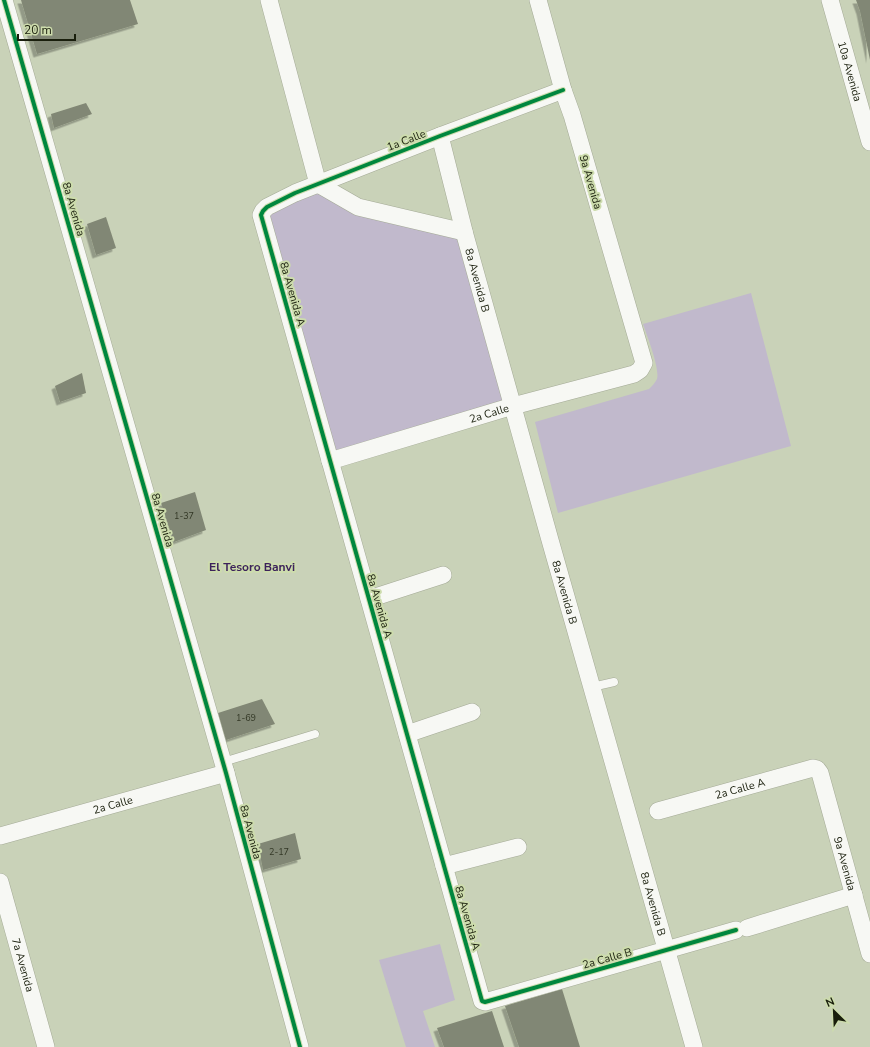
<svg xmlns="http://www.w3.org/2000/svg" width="870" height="1047" font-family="'Nunito Sans',sans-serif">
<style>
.green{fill:#c1b9cc}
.building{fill:#818774;filter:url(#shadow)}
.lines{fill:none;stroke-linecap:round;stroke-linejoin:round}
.service-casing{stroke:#a4aa96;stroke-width:9}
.minor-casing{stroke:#a4aa96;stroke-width:18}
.service{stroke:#f7f8f4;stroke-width:8}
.minor{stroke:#f7f8f4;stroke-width:17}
.cycleway-casing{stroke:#cddcad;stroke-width:6}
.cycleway{stroke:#00873e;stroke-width:4}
.labels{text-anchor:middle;stroke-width:4;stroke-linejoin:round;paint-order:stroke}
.number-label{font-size:9px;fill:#333826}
.street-label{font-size:11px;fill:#191e0c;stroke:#cddcad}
.neighbourhood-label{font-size:12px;font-weight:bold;fill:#3c225b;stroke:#cddcad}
</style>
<defs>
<filter id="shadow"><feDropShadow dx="-3.5" dy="3.5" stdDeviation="0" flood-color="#0004"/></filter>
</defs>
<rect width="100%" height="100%" fill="#c9d2b8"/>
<!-- green -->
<g class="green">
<polygon points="317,191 459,237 506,402 335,453 267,214"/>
<path d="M751 293 791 446 558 513 535 422 649 389C652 386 655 383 657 379 660 368 647 336 643 324Z"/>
<polygon points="440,944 455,1000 423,1011 435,1047 406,1047 379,960"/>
</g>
<!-- building -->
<g class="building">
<polygon points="21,0 130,0 138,24 37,54"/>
<polygon points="856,0 870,0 870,60 860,11"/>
<polygon points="86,103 92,114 54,128 51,114"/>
<polygon points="106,217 116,248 96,255 87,224"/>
<polygon points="82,373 86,393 60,402 55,386"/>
<polygon points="195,492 206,530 174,542 161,503"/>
<polygon points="262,699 275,724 226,740 218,713"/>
<polygon points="295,833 301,859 263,870 258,844"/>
<polygon points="562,989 580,1047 519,1047 505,1006"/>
<polygon points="492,1011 504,1047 444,1047 437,1028"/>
</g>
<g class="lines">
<!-- service casing -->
<g class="service-casing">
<g id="service">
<polyline points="592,687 614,682"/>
<polyline points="223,762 315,734"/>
</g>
</g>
<!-- minor casing -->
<g class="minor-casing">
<g id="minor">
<polyline points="4,0 226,773 300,1047"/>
<polyline points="269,0 318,184 358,207 464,232"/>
<path id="s1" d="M830 0 870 142"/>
<polyline points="563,90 440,136 295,193 267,207 263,211 261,215 482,1001 485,1002 736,930"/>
<path id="s2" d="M440 136 465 235 550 540 694 1047"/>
<path id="s3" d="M330 461 513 406 634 374 640 370 644 363 572 115 563 90 538 0"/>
<polyline points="369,599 443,575"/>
<polyline points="407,734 472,712"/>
<path id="s4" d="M658 811 813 768 817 769 820 773 870 954"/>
<path id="s5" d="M0 836 226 773"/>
<polyline points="444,866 518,847"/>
<path id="s6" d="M0 882 46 1047"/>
<polyline points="747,928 854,895"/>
</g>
</g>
<!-- service -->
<use href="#service" class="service"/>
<!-- minor -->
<use href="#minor" class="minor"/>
<!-- cycleway casing -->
<g class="cycleway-casing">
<g id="cycleway">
<polyline points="4,0 226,773 300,1047"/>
<polyline points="563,90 440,136 295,193 267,207 263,211 261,215 482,1001 485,1002 736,930"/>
</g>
</g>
<!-- cycleway -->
<use href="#cycleway" class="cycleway"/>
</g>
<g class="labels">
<!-- number labels -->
<g class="number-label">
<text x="184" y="519">1-37</text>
<text x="246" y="721">1-69</text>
<text x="279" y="855">2-17</text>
</g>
<!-- street labels -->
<g class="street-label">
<text dy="4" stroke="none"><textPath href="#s1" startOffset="74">10a Avenida</textPath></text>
<text transform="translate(406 140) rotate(-21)" y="4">1a Calle</text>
<text transform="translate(591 182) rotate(74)" y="4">9a Avenida</text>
<text transform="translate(74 209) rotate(74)" y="4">8a Avenida</text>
<text dy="4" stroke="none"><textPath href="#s2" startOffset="149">8a Avenida B</textPath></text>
<text transform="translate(293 294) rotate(74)" y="4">8a Avenida A</text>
<text dy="4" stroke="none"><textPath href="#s3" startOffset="166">2a Calle</textPath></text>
<text transform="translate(163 520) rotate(74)" y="4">8a Avenida</text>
<text dy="4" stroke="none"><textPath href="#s2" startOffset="473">8a Avenida B</textPath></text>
<text transform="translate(380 606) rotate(74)" y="4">8a Avenida A</text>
<text dy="4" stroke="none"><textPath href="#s4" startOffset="85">2a Calle A</textPath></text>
<text dy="4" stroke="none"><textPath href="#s5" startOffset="117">2a Calle</textPath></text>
<text transform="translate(251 832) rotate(75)" y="4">8a Avenida</text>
<text dy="4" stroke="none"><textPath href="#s4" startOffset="264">9a Avenida</textPath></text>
<text dy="4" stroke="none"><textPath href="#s2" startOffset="797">8a Avenida B</textPath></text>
<text transform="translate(468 918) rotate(74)" y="4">8a Avenida A</text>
<text transform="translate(607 958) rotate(-16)" y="4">2a Calle B</text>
<text dy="4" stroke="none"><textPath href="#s6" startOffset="86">7a Avenida</textPath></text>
</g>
<!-- neighbourhood labels -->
<g class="neighbourhood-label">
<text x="252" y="571">El Tesoro Banvi</text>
</g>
</g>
<!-- north arrow -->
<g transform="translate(834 1011) rotate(336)" stroke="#cddcad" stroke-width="3" paint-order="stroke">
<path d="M0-3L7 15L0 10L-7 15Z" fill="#191e0c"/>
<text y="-6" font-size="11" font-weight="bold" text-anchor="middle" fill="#191e0c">N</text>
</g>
<!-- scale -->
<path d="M18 34v6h57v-6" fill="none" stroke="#191e0c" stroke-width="2"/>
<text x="24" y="34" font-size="12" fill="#191e0c" stroke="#cddcad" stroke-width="3" paint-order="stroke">20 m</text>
</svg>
